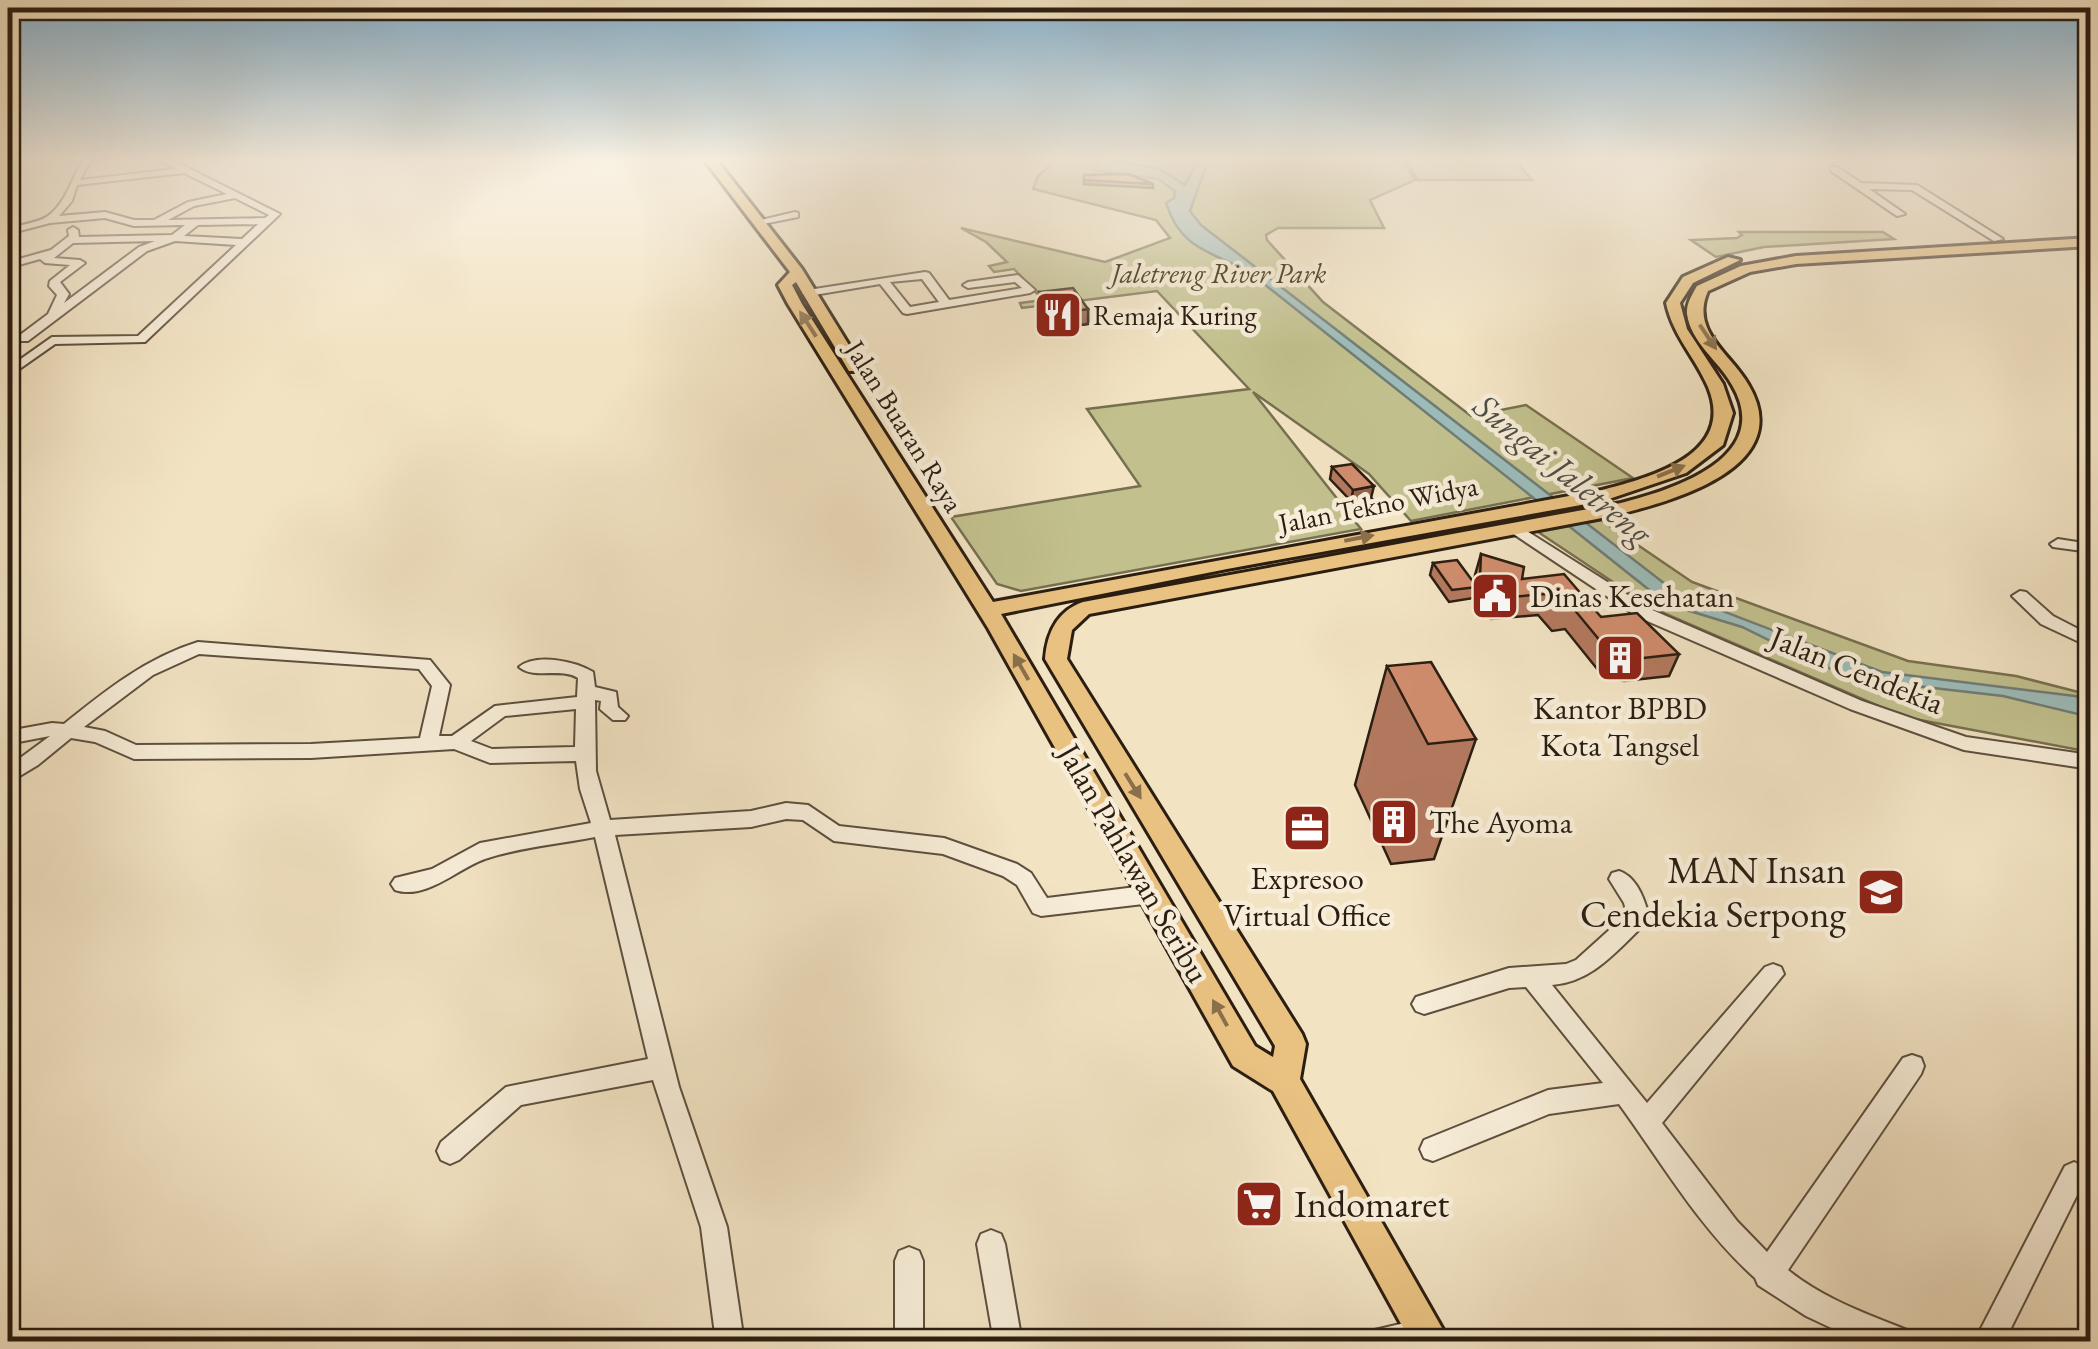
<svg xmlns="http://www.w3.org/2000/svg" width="2098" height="1349" font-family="'EB Garamond',serif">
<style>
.green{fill:#c2c18e;stroke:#767050;stroke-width:2.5}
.water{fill:#9dbdbb;stroke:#6f7d77;stroke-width:2.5}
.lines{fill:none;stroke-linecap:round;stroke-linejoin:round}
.shore{stroke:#646e66;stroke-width:2.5}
.minor-casing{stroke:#5d4f3e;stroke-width:4}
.major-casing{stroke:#2b1e11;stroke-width:6}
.minor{fill:#f7edd8;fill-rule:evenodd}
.major{fill:#e9c282;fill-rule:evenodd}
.wall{fill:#b3795f;stroke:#2b1e11;stroke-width:2.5}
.shaded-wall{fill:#92634d;stroke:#2b1e11;stroke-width:2.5}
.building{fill:#d08d6e;stroke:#2b1e11;stroke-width:2.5}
.oneway{fill:#8a704a}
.labels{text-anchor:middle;stroke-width:9;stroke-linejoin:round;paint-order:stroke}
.far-park-label{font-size:28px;font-style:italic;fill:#584f36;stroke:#f7edd8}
.far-poi-label{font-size:28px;fill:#2b1e11;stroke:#f7edd8;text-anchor:start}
.far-street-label{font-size:28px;fill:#2b1e11;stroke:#f7edd8}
.poi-label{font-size:32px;fill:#2b1e11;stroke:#f7edd8;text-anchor:start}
.street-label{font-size:32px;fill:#2b1e11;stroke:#f7edd8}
.water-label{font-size:35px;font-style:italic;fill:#4d4e44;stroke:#f7edd8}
.near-poi-label{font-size:38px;fill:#2b1e11;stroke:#f7edd8;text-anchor:end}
</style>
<rect width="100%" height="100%" fill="#f2e3c3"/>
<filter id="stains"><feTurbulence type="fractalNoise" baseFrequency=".002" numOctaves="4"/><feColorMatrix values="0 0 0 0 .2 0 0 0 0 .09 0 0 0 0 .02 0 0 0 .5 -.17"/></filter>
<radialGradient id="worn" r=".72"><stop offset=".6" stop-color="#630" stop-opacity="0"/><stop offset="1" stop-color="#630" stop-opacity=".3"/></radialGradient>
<!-- green -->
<g class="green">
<polygon points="1058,158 1402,158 1415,180 1370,200 1384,228 1278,228 1266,235 1267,240 1323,302 1471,416 1526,405 1633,478 1411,521 1369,474 1253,392 1361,529 1021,591 997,584 951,517 1140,486 1087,409 1249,389 1157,291 1022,308 1020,303 1043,300 1014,269 994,272 989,266 1007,262 986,242 961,228 1105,262 1170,238 1156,220 1033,189 1038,176"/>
<polygon points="1404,158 1513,158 1532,180 1418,180"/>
<polygon points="1739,232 1883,232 1894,239 1764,247 1716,257 1691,240 1737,238 1742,235"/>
<polygon points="1601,520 1692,582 1908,661 2016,676 2090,695 2090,752 1904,717 1652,608 1538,532"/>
</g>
<!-- water -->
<path class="water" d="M1095 158H1209L1190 211 1201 225 1678 594 1882 672 2075 696 2090 700V717L2003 696 1872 681 1822 666 1742 627 1667 604 1254 276C1217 251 1182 254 1166 203L1174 198 1175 191 1158 179 1093 170Z"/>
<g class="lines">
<!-- shore -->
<polyline class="shore" points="1103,158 1160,169 1185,185 1199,158"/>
<!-- minor casing -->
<g class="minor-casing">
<g id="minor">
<path d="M84 158H92L80 180 176 169 157 158H168L280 214 145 342 55 344 8 377V368L52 337 138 336 236 245 175 241 147 251 28 341H20V335L48 314 57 295 49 286 50 281 70 265 45 263 40 259 8 268V262L51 250 69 236 68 230 73 227 78 230 79 237 172 235 185 225 134 226 105 218 50 223 8 234V228C20 225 38 223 48 216 66 203 73 176 84 158ZM184 173 227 194 188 202 154 220H134L105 212 59 216 72 201 77 185ZM235 198 269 215 265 218 168 220 194 206ZM258 224 242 239 184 236 198 225ZM155 241 139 247 64 303 69 294 60 282 85 263 80 260 54 258 73 243Z"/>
<polygon points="1831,167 1837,167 1861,183 1917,185 2003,239 1994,241 1912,190 1869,189 1905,214 1897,216 1831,171"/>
<polygon points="795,212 798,213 798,217 758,225 753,222"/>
<path d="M925 272 929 273 949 300 1022 288 1015 282 968 288 963 285 968 282 1018 275 1035 290 1030 293 907 314 903 313 880 284 808 296 802 293 808 290ZM922 279 939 302 910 307 890 282Z"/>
<polygon points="1514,523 1650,609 1862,701 1966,737 2090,755 2090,769 1964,750 1850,709 1638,617 1509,531 1506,528 1509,525"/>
<polygon points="2058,539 2090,544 2090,552 2053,547 2050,544"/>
<polygon points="2020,591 2026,592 2053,616 2090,635 2090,647 2041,624 2012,596"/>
<path d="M198 642 430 660 450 685 439 736H452L495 706 577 697 578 678C560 667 535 680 519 667 536 653 575 661 593 672L595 687 616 692 618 707 628 716 625 720H613L600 709 601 701 595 700 596 771 610 820 751 811 786 803 808 805 839 826 944 838 1017 864 1031 873 1047 898 1152 885 1160 888 1163 894 1160 900 1152 903 1041 916 1033 913 1017 885 1003 876 943 854 834 841 803 820 786 819 751 827 615 835 679 1087 727 1227 744 1342H716L701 1227 653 1080 521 1105 459 1160 450 1164 441 1160 437 1151 441 1142 506 1087 648 1059 595 837C560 844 522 847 488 858 460 866 427 901 395 890L391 884 395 878 432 869 480 843 591 823 580 789 576 761 490 763 454 749 311 758 134 759 95 742 71 738 38 765 8 783V767L50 736 8 744V731L52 723 64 724C105 691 146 658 198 642ZM199 654 419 669 432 686 420 738 311 744 136 745 105 731 84 727 153 675ZM576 709 575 747 492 749 471 741 505 716Z"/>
<path d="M1619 871C1637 877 1645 900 1649 917L1646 923C1617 950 1593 982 1552 985L1647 1103 1765 967 1773 964 1781 967 1784 974 1662 1123 1737 1221 1767 1252 1903 1058 1912 1055 1921 1058 1924 1066 1921 1074 1788 1270C1825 1300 1868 1314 1912 1332L1916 1342H1861L1806 1316 1758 1285 1755 1278C1700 1229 1662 1163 1619 1104L1549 1114 1433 1161 1424 1158 1420 1149 1424 1140 1548 1090 1603 1083 1526 987 1509 988 1424 1014 1416 1011 1412 1004 1416 997 1509 968 1566 964 1576 960 1627 914 1624 903 1609 879 1612 873Z"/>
<polygon points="2074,1162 2083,1166 2087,1175 2004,1342 1974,1342 2065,1166"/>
<polygon points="991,1230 1001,1234 1005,1244 1022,1342 994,1342 977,1244 981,1234"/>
<polygon points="909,1247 919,1251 923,1261 923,1342 895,1342 895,1261 899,1251"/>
<polygon points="1426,1318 1436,1322 1440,1332 1436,1342 1362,1342 1366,1332"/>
</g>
</g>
<!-- major casing -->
<g class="major-casing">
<path id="major" d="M703 158H715L802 269 863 368 861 371H849L796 282 792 285 802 304 993 602 1602 490C1652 477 1736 454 1708 387 1695 357 1673 336 1666 303L1683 277 1728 257 1740 260 1693 283 1680 303 1687 329 1723 384 1733 413 1723 445 1686 473 1603 501 1227 569 1001 614 1255 1046 1273 1057 1275 1046 1045 659C1047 633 1057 611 1083 602L1621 503C1672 490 1775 458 1732 385 1719 361 1691 343 1687 314 1686 304 1692 295 1697 286L1741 266 1796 256 2090 238V246L1796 264 1750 272 1708 291C1690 331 1730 353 1748 384 1802 473 1653 507 1597 519L1089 614 1072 630 1067 659 1302 1034 1306 1044 1300 1079 1450 1342H1411L1273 1091 1233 1066 988 628 788 304 778 285 790 272Z"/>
</g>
<!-- minor -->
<use href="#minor" class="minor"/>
<!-- major -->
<use href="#major" class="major"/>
</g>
<!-- wall -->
<g class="wall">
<polygon points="1084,175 1153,184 1153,188 1084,184"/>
<polygon points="1039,292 1088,309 1088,324 1053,329 1039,308"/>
<polygon points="1332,467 1371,498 1351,501 1330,479"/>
<polygon points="1481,554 1522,579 1679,654 1669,676 1624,681 1602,675 1565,629 1552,631 1538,615 1491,619 1473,598 1449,602 1430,575 1433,563 1474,583 1475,575"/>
<polygon points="1387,666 1476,739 1434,859 1391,864 1355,785"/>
</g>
<!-- shaded-wall -->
<g class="shaded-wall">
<polygon points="1088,309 1088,324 1053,329 1053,314"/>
<polygon points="1374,486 1371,498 1351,501 1353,490"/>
</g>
<!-- building -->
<g class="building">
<polygon points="1128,174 1153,184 1084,180 1084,175"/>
<polygon points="1073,288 1088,309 1053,314 1039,292"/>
<polygon points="1352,464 1374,486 1353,490 1332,467"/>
<polygon points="1481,554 1524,567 1522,579 1564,574 1601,617 1637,613 1679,654 1634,659 1611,654 1573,608 1560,610 1546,594 1498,598 1480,578"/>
<polygon points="1457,560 1477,587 1452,590 1433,563"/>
<polygon points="1431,662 1476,739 1428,744 1387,666"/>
</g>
<!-- one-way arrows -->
<defs><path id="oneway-solid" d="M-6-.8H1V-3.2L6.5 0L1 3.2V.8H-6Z" transform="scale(2.5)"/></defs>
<g class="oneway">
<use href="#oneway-solid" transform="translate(808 324) rotate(-123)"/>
<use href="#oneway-solid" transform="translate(1708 337) rotate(56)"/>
<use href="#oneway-solid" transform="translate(1671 471) rotate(-22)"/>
<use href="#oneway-solid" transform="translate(1359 538) rotate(-11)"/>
<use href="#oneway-solid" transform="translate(1021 667) rotate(-120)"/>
<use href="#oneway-solid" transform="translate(1133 786) rotate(58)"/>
<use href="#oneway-solid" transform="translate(1220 1013) rotate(-119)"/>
</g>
<!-- sky -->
<linearGradient id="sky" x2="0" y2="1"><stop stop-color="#8ab8d6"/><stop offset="0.46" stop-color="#f9f2e4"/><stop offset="1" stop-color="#f9f2e4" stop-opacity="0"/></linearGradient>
<rect width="2098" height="347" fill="url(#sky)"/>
<!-- icons -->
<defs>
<g id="restaurant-square" transform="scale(2.5)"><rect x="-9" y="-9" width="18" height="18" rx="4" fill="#8f2418" stroke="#f7edd8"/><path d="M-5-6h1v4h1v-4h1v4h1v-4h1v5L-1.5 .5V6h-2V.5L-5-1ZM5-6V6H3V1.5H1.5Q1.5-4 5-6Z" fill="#fff"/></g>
<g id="civic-square" transform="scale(2.5)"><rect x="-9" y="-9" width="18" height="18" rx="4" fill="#8f2418" stroke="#f7edd8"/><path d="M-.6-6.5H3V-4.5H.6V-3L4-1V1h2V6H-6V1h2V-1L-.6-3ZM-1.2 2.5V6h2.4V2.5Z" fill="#fff"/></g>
<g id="building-square" transform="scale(2.5)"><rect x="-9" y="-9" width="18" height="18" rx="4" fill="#8f2418" stroke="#f7edd8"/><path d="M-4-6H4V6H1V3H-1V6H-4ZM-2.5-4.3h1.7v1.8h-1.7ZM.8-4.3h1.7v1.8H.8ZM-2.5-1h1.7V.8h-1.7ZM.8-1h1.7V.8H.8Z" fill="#fff"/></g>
<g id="office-square" transform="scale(2.5)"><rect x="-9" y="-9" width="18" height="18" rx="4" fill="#8f2418" stroke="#f7edd8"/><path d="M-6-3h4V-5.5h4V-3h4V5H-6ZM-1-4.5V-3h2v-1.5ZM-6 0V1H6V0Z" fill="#fff"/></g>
<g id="school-square" transform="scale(2.5)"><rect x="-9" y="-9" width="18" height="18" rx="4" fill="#8f2418" stroke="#f7edd8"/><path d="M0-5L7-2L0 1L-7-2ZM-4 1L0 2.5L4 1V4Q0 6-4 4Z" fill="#fff"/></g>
<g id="supermarket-square" transform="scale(2.5)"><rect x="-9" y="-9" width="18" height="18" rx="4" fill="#8f2418" stroke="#f7edd8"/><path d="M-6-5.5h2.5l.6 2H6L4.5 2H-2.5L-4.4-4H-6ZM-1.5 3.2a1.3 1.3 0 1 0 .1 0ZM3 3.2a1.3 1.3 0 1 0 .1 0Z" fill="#fff"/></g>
</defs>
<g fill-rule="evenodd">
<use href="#restaurant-square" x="1058" y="315"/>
<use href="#civic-square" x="1495" y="596"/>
<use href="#building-square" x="1620" y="658"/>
<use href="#building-square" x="1394" y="822"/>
<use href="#office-square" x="1307" y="828"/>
<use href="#school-square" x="1881" y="892"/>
<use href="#supermarket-square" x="1259" y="1204"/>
</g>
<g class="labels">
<!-- far-park labels -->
<g class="far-park-label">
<text x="1219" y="283">Jaletreng River Park</text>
</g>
<!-- far-poi labels -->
<g class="far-poi-label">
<text x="1093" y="325">Remaja Kuring</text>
</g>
<!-- far-street labels -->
<g class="far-street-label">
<text transform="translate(905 426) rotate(58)" y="10">Jalan Buaran Raya</text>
<text transform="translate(1378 504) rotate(-11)" y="10">Jalan Tekno Widya</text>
</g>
<!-- poi labels -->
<g class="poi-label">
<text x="1530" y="607">Dinas Kesehatan</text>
<text x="1620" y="719" text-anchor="middle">Kantor BPBD<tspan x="1620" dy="37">Kota Tangsel</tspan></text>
<text x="1429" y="833">The Ayoma</text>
<text x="1307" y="889" text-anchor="middle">Expresoo<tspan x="1307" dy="37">Virtual Office</tspan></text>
</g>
<!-- street labels -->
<g class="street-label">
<text transform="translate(1857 670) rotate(22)" y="11">Jalan Cendekia</text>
<text transform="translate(1134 863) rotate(60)" y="11">Jalan Pahlawan Seribu</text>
</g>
<!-- water labels -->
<g class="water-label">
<text transform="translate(1563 469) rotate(39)" y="12">Sungai Jaletreng</text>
</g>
<!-- near-poi labels -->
<g class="near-poi-label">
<text x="1846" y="883">MAN Insan<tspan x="1846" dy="44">Cendekia Serpong</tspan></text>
<text x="1294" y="1217" text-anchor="start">Indomaret</text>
</g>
</g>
<!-- margin -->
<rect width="2098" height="1349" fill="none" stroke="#f2e3c3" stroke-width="40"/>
<rect x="10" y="10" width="2078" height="1329" fill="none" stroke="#2b1e11" stroke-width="5"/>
<rect x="20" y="20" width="2058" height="1309" fill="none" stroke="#2b1e11" stroke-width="2.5"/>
<rect width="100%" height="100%" filter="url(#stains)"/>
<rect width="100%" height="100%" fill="url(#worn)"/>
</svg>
